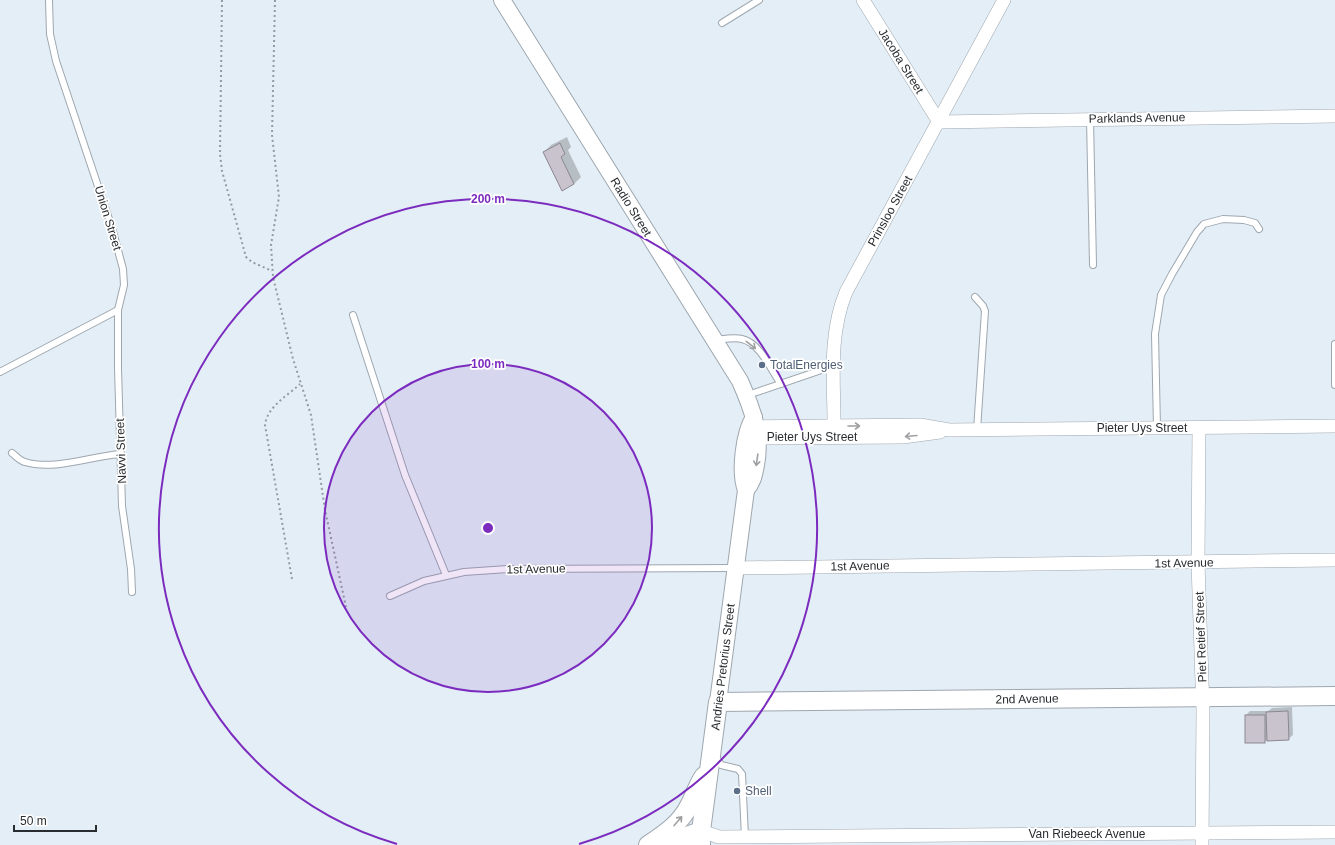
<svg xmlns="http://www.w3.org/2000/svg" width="1335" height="845" font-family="Arial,sans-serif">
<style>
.shadow{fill:#0003}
.building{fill:#c8c3cd;stroke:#8c8791}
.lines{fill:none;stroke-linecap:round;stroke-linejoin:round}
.service-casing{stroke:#9ea7af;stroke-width:8}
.minor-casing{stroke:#9ea7af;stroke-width:14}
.tertiary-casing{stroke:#9ea7af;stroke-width:18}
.secondary-casing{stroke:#9ea7af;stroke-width:20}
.path{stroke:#949ba1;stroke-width:2;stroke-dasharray:2 3;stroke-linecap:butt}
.service{stroke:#fff;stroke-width:6}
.minor{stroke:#fff;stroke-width:13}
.tertiary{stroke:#fff;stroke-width:16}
.secondary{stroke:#fff;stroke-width:18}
.oneway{stroke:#9fa0a2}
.ring{fill:none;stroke:#7b2cbf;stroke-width:2}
.service-dot{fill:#5c6f8a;stroke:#fff;stroke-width:1.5}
.labels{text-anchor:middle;stroke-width:3.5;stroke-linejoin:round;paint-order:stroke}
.street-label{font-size:12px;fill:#292d30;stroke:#fff}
.service-label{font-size:12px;fill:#4e5e75;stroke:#fff;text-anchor:start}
.centre{fill:#7b2cbf;stroke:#fff;stroke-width:2}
.ring-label{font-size:12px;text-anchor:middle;font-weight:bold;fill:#7b2cbf;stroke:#fff;stroke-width:3.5;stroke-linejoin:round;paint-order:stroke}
</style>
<rect width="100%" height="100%" fill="#e4eef6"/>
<!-- shadow -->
<g class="shadow">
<polygon points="567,137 571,147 568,150 581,177 574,184 562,190 544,152 551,145"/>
<polygon points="1292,707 1293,735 1288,739 1267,740 1265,742 1246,715 1250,711 1268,711 1272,708"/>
</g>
<!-- building -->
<g class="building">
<polygon points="560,143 565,154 561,157 574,184 562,191 543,152"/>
<polygon points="1288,711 1289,740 1267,741 1266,712"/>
<rect x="1245" y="715" width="20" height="28"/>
</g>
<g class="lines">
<!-- service casing -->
<g class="service-casing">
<g id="service">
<polyline points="49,0 50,34 56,61 112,228 123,269 124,285 118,310 118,368 122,506 131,569 132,592"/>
<polyline points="722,23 759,0"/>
<polyline points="1090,119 1093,265"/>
<polyline points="975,297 983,306 985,311 977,430"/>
<polyline points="353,315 405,475 446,575"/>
<path d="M716 340C724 339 734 337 742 339 760 343 771 370 781 384"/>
<polyline points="1335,344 1335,385"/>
<polyline points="0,372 118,310"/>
<polyline points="748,395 833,366"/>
<polyline points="1157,428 1155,334 1161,295 1172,274 1197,232 1204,224 1223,219 1244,220 1255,223 1259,229"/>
<path d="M12 453C16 456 20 461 25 462 54 471 91 456 121 454"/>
<polyline points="390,596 424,581 464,572 508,569 735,568"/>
<polyline points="715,755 721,765 738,769 742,774 745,837"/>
</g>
</g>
<!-- minor casing -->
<g class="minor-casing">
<g id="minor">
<polyline points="863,0 939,122 1335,116"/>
<polyline points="748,427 920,425 949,430 1335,426"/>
<polyline points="1199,428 1198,563 1203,711 1202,845"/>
<path d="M834 437C835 388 827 338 846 292L1004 0"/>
<polyline points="748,438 903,437 940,432"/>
<polyline points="735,568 1335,560"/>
<polyline points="701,831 719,837 1335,832"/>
</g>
</g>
<!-- tertiary casing -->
<g class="tertiary-casing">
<g id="tertiary">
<path d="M502 0 740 381C752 408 762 434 756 465 754 475 753 482 746 490"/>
<path d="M718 702 746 490C739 472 744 433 754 417"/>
</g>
</g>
<!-- secondary casing -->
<g class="secondary-casing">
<g id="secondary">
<path d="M648 845C665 834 681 823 690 804 695 795 698 784 704 776"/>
<polyline points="661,845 701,831"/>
<polyline points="697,845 701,844 701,831 718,702 1335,696"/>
</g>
</g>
<!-- path -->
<g class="path">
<polyline points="222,0 220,154 222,171 246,257 252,262 272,271"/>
<polyline points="275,0 272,135 279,197 271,245 273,277 293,359 311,415 325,510 346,607"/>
<path d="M292 579 265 425C267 407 287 396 300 384"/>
</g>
<!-- service -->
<use href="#service" class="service"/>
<!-- minor -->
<use href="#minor" class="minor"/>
<!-- tertiary -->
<use href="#tertiary" class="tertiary"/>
<!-- secondary -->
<use href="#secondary" class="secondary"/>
</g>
<!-- one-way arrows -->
<defs><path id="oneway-shaft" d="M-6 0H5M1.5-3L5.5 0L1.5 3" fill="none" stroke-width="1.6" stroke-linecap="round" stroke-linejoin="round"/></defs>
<g class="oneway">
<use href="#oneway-shaft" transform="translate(751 345) rotate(38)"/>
<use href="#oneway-shaft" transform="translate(854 426)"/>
<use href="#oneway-shaft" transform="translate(911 436) rotate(175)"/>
<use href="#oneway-shaft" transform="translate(757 460) rotate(98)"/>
<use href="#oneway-shaft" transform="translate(678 821) rotate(-49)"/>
</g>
<!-- distance rings -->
<circle cx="488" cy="528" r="164" fill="#7b2cbf" fill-opacity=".12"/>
<g class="ring">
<circle cx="488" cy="528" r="164"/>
<path d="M397 844A329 329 0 1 1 579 844"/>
</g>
<!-- markers -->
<g class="service-dot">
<circle cx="762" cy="365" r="4"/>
<circle cx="737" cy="791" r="4"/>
</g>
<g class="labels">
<!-- street labels -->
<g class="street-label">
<text transform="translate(901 61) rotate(58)" y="4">Jacoba Street</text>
<text transform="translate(1137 118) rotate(-1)" y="4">Parklands Avenue</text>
<text transform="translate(631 207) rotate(58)" y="4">Radio Street</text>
<text transform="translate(890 211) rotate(-61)" y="4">Prinsloo Street</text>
<text transform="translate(108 218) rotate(73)" y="4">Union Street</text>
<text x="1142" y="432">Pieter Uys Street</text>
<text x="812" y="441">Pieter Uys Street</text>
<text transform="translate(121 451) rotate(-92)" y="4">Navvi Street</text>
<text transform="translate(1184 563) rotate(-1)" y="4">1st Avenue</text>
<text transform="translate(860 566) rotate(-1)" y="4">1st Avenue</text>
<text transform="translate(536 569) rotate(-1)" y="4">1st Avenue</text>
<text transform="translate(1201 637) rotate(-92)" y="4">Piet Retief Street</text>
<text transform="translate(723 667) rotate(-83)" y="4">Andries Pretorius Street</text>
<text transform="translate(1027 699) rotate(-1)" y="4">2nd Avenue</text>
<text x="1087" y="838">Van Riebeeck Avenue</text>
</g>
<!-- service labels -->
<g class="service-label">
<text x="770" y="369">TotalEnergies</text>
<text x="745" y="795">Shell</text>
</g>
</g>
<circle cx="488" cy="528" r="6" class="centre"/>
<g class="ring-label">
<text x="488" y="203">200 m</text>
<text x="488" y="368">100 m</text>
</g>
<!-- scale -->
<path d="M14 825v6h82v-6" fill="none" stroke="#292d30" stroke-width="2"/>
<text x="20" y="825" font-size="12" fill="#292d30" stroke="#ffffff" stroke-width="3" paint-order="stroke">50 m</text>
</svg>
